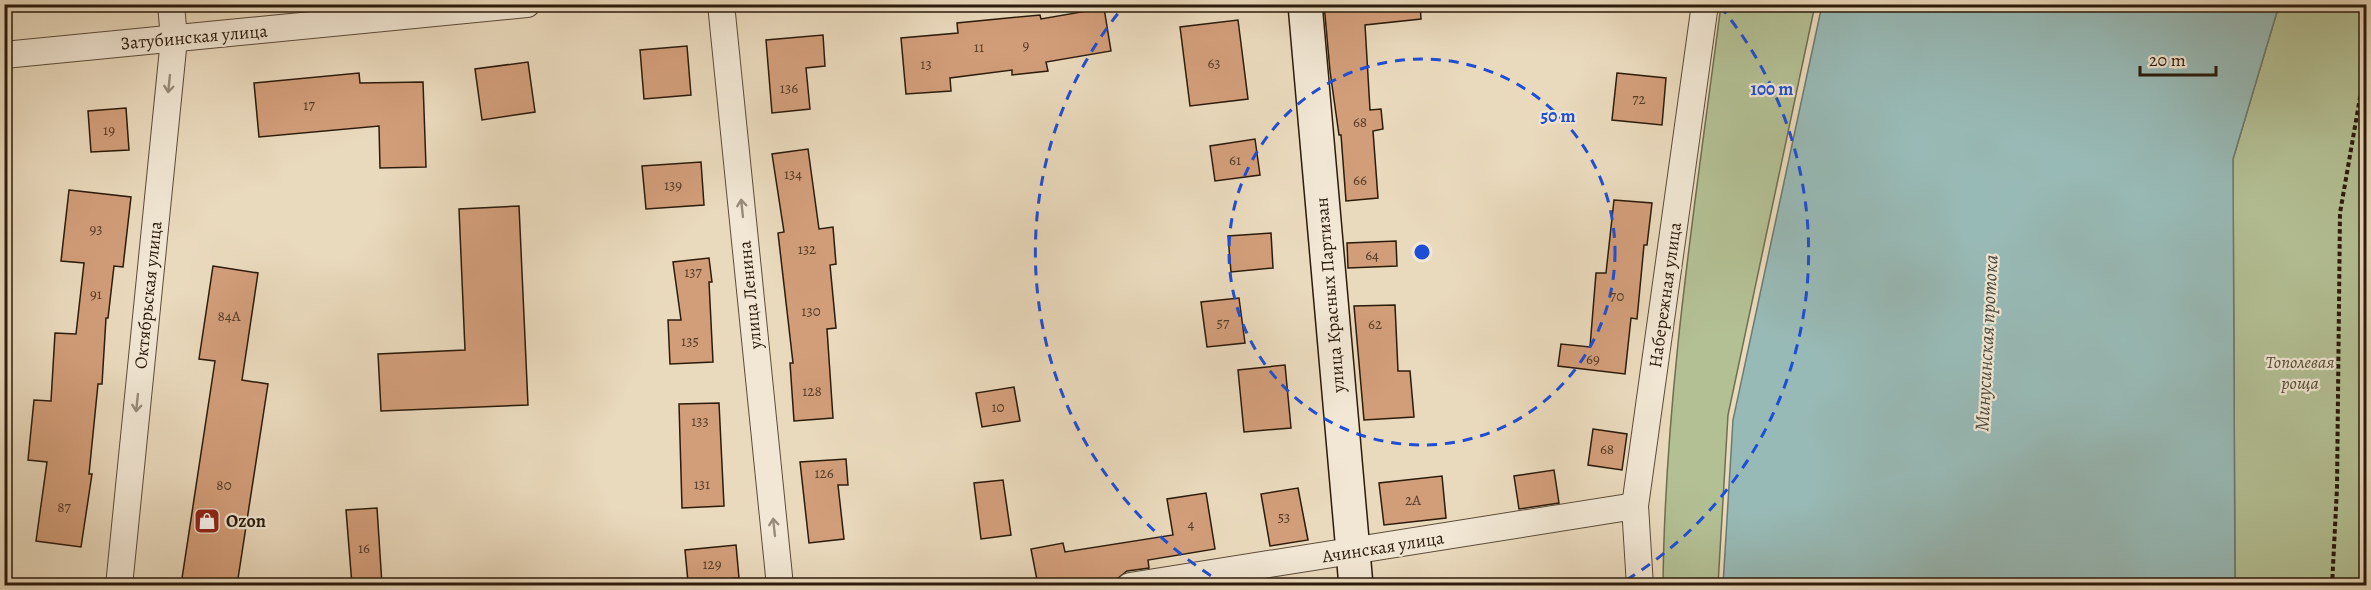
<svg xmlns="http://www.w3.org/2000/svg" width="2371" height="590" font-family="Alegreya,serif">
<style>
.green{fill:#b3c094;stroke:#6f6e50;stroke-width:1.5}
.water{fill:#98bab6;stroke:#6c7a72;stroke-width:1.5}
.building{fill:#d29e7a;stroke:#2b1b0b;stroke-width:1.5}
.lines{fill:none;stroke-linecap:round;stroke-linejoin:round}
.street-casing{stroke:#5b4b38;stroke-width:28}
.secondary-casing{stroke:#2b1b0b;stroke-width:36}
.path{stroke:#2b1b0b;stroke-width:4;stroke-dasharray:4.5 3;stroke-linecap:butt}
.street{stroke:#f1e7d4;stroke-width:26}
.secondary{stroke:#f1e7d4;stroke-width:33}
.oneway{stroke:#988b7a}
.ring{fill:none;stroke:#1d4ed8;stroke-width:3;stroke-dasharray:10 8}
.labels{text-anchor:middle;stroke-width:4.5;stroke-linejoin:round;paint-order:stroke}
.number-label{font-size:15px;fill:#553c27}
.street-label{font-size:18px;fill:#2b1b0b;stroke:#f1e7d4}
.park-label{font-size:18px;font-style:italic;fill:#544d34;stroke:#f1e7d4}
.poi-label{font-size:18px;font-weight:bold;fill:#2b1b0b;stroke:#f1e7d4;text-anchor:start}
.water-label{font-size:20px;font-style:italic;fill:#4c4b3e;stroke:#f1e7d4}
.centre{fill:#1d4ed8;stroke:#f1e7d4;stroke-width:3}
.ring-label{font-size:18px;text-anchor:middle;font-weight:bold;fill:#1d4ed8;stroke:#f1e7d4;stroke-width:4.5;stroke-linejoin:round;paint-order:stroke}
</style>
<rect width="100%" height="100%" fill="#eadabd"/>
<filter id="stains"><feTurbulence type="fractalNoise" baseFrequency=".00333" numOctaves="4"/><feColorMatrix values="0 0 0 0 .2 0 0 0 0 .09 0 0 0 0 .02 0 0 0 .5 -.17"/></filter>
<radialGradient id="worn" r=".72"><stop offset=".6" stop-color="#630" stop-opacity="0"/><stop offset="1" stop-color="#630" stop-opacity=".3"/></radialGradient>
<!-- green -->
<g class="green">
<path d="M1721 5H1815L1728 415 1718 585H1663C1665 391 1696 198 1721 5Z"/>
<polygon points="2279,5 2366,5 2366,585 2235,585 2233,159"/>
</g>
<!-- water -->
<polygon class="water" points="1822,5 2279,5 2233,159 2235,585 1723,585 1733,420"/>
<!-- building -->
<g class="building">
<polygon points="1324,4 1420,4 1421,19 1365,25 1370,110 1381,109 1383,129 1373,131 1378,198 1346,201 1341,135 1339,135 1330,71"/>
<polygon points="1104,8 1111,51 1046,62 1048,71 1012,75 1012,70 950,78 951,91 906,94 901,38 958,33 957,23 1040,15 1041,19"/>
<polygon points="1238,20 1248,99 1190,106 1180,27"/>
<polygon points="823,35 825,66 806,68 810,109 772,113 766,40"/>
<polygon points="687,46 691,95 644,99 640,50"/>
<polygon points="528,62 535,112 482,120 475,69"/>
<polygon points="359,73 360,83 423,82 426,167 380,168 379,126 259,137 254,83"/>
<polygon points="1617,73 1666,78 1662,125 1612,120"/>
<polygon points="126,108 129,150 91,152 88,111"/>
<polygon points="1255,139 1260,175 1215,181 1210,146"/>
<polygon points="808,149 819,229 833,227 836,264 830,265 836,328 827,329 833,418 794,421 790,363 793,363 778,233 784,232 772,154"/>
<polygon points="701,162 704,205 646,209 642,166"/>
<polygon points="69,190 131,197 123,267 114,266 108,318 106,318 102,384 98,384 89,474 92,474 81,547 36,541 47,462 28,460 34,400 51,401 55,333 76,334 84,263 61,261"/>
<polygon points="1614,200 1652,203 1647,245 1644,245 1637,319 1631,318 1625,374 1558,366 1561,344 1590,347 1596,273 1606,273"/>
<polygon points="519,206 528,405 381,411 378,354 465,350 459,209"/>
<polygon points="1271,233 1273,268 1231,272 1228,236"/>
<polygon points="1396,241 1397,266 1348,268 1347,243"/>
<polygon points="709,258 712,282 709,282 713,362 670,364 668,320 681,320 673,262"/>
<polygon points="213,266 258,273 242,380 268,384 237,585 181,585 215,361 199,359"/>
<polygon points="1239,298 1245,343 1207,347 1201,302"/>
<polygon points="1395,305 1398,371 1410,371 1414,417 1364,420 1354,306"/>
<polygon points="1285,365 1291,428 1244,432 1238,370"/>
<polygon points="1014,387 1020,421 982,427 976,393"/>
<polygon points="719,403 724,506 682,508 679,404"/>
<polygon points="1593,429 1627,434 1622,470 1588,465"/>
<polygon points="846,459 848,485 838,485 844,539 809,543 800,462"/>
<polygon points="1554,470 1559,503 1519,509 1514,476"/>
<polygon points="1442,476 1446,518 1384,525 1379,483"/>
<polygon points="1003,480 1011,535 981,539 974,483"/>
<polygon points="1298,488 1308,540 1270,546 1261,494"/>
<polygon points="1206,493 1215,549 1148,560 1149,568 1127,571 1117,579 1078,585 1038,585 1031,549 1063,543 1065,552 1173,535 1167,499"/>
<polygon points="377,508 382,585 352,585 346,510"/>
<polygon points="736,545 739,578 688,582 685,550"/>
</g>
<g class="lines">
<!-- street casing -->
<g class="street-casing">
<g id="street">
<polyline points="721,4 780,586"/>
<polyline points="4,55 527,4"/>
<polyline points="119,586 174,39 171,4"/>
<polyline points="1130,586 1635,506"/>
<polyline points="1640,586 1635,506 1705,4"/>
</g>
</g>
<!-- secondary casing -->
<g class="secondary-casing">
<polyline id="secondary" points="1305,4 1356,586"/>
</g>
<!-- path -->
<polyline class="path" points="2332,586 2337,488 2340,213 2366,63"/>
<!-- street -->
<use href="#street" class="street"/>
<!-- secondary -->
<use href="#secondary" class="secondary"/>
</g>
<!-- one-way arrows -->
<defs><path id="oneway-shaft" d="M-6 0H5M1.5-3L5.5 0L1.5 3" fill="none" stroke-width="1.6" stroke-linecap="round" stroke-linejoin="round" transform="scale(1.5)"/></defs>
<g class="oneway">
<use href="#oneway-shaft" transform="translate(169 84) rotate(96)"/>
<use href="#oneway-shaft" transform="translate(742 208) rotate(-96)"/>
<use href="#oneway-shaft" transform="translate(137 403) rotate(96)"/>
<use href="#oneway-shaft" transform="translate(774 527) rotate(-96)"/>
</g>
<!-- distance rings -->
<g class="ring">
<circle cx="1422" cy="252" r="193"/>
<path d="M1226 585A386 386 0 0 1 1124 6M1720 6A386 386 0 0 1 1618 585"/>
</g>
<!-- icons -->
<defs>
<g id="shop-square" transform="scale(1.35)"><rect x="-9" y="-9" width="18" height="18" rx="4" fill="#8f2418" stroke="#f1e7d4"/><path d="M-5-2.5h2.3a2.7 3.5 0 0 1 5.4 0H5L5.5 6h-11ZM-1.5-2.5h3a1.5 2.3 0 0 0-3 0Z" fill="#fff"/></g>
</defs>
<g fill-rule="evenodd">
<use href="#shop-square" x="207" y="521"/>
</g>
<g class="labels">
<!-- number labels -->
<g class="number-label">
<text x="1026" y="50">9</text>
<text x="979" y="52">11</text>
<text x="1214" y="68">63</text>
<text x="926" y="69">13</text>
<text x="789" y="93">136</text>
<text x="1639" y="104">72</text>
<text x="309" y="110">17</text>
<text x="1360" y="127">68</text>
<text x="109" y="135">19</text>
<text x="1235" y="165">61</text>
<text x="793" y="179">134</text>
<text x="1360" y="185">66</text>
<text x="673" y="190">139</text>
<text x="96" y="234">93</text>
<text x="807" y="254">132</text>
<text x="1372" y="260">64</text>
<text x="693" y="277">137</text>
<text x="96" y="299">91</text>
<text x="1617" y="301">70</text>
<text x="811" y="316">130</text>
<text x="229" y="321">84А</text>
<text x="1223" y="328">57</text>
<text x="1375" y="329">62</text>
<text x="690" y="346">135</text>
<text x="1593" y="364">69</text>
<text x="812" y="396">128</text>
<text x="998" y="412">10</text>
<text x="700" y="426">133</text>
<text x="1607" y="454">68</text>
<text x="824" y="478">126</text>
<text x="702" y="489">131</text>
<text x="224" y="490">80</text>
<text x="1413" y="505">2А</text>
<text x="64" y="512">87</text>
<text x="1284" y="522">53</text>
<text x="1191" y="529">4</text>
<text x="364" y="553">16</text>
<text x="712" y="569">129</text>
</g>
<!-- street labels -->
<g class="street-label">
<text transform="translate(194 37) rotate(-5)" y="6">Затубинская улица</text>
<text transform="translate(148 295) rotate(-84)" y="6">Октябрьская улица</text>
<text transform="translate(750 295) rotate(-96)" y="6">улица Ленина</text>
<text transform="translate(1330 295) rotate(-95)" y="6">улица Красных Партизан</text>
<text transform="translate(1665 295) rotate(-82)" y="6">Набережная улица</text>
<text transform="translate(1383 547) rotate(-9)" y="6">Ачинская улица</text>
</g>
<!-- park labels -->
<g class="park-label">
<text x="2300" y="368">Тополевая<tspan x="2300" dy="21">роща</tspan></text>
</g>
<!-- poi labels -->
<g class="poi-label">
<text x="226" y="527">Ozon</text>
</g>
<!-- water labels -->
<g class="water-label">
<text transform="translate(1986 343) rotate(-87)" y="7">Минусинская протока</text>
</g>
</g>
<circle cx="1422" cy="252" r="9" class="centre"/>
<g class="ring-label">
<text x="1772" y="95">100 m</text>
<text x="1558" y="122">50 m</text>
</g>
<!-- margin -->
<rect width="2371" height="590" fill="none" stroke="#eadabd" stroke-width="24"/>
<rect x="6" y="6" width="2359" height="578" fill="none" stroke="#2b1b0b" stroke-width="3"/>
<rect x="12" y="12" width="2347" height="566" fill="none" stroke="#2b1b0b" stroke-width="1.5"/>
<!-- scale -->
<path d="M2140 66v9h76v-9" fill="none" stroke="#2b1b0b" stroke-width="3"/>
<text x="2149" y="66" font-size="18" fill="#2b1b0b" stroke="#f1e7d4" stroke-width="4.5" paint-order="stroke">20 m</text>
<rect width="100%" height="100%" filter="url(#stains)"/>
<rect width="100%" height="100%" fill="url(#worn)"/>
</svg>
